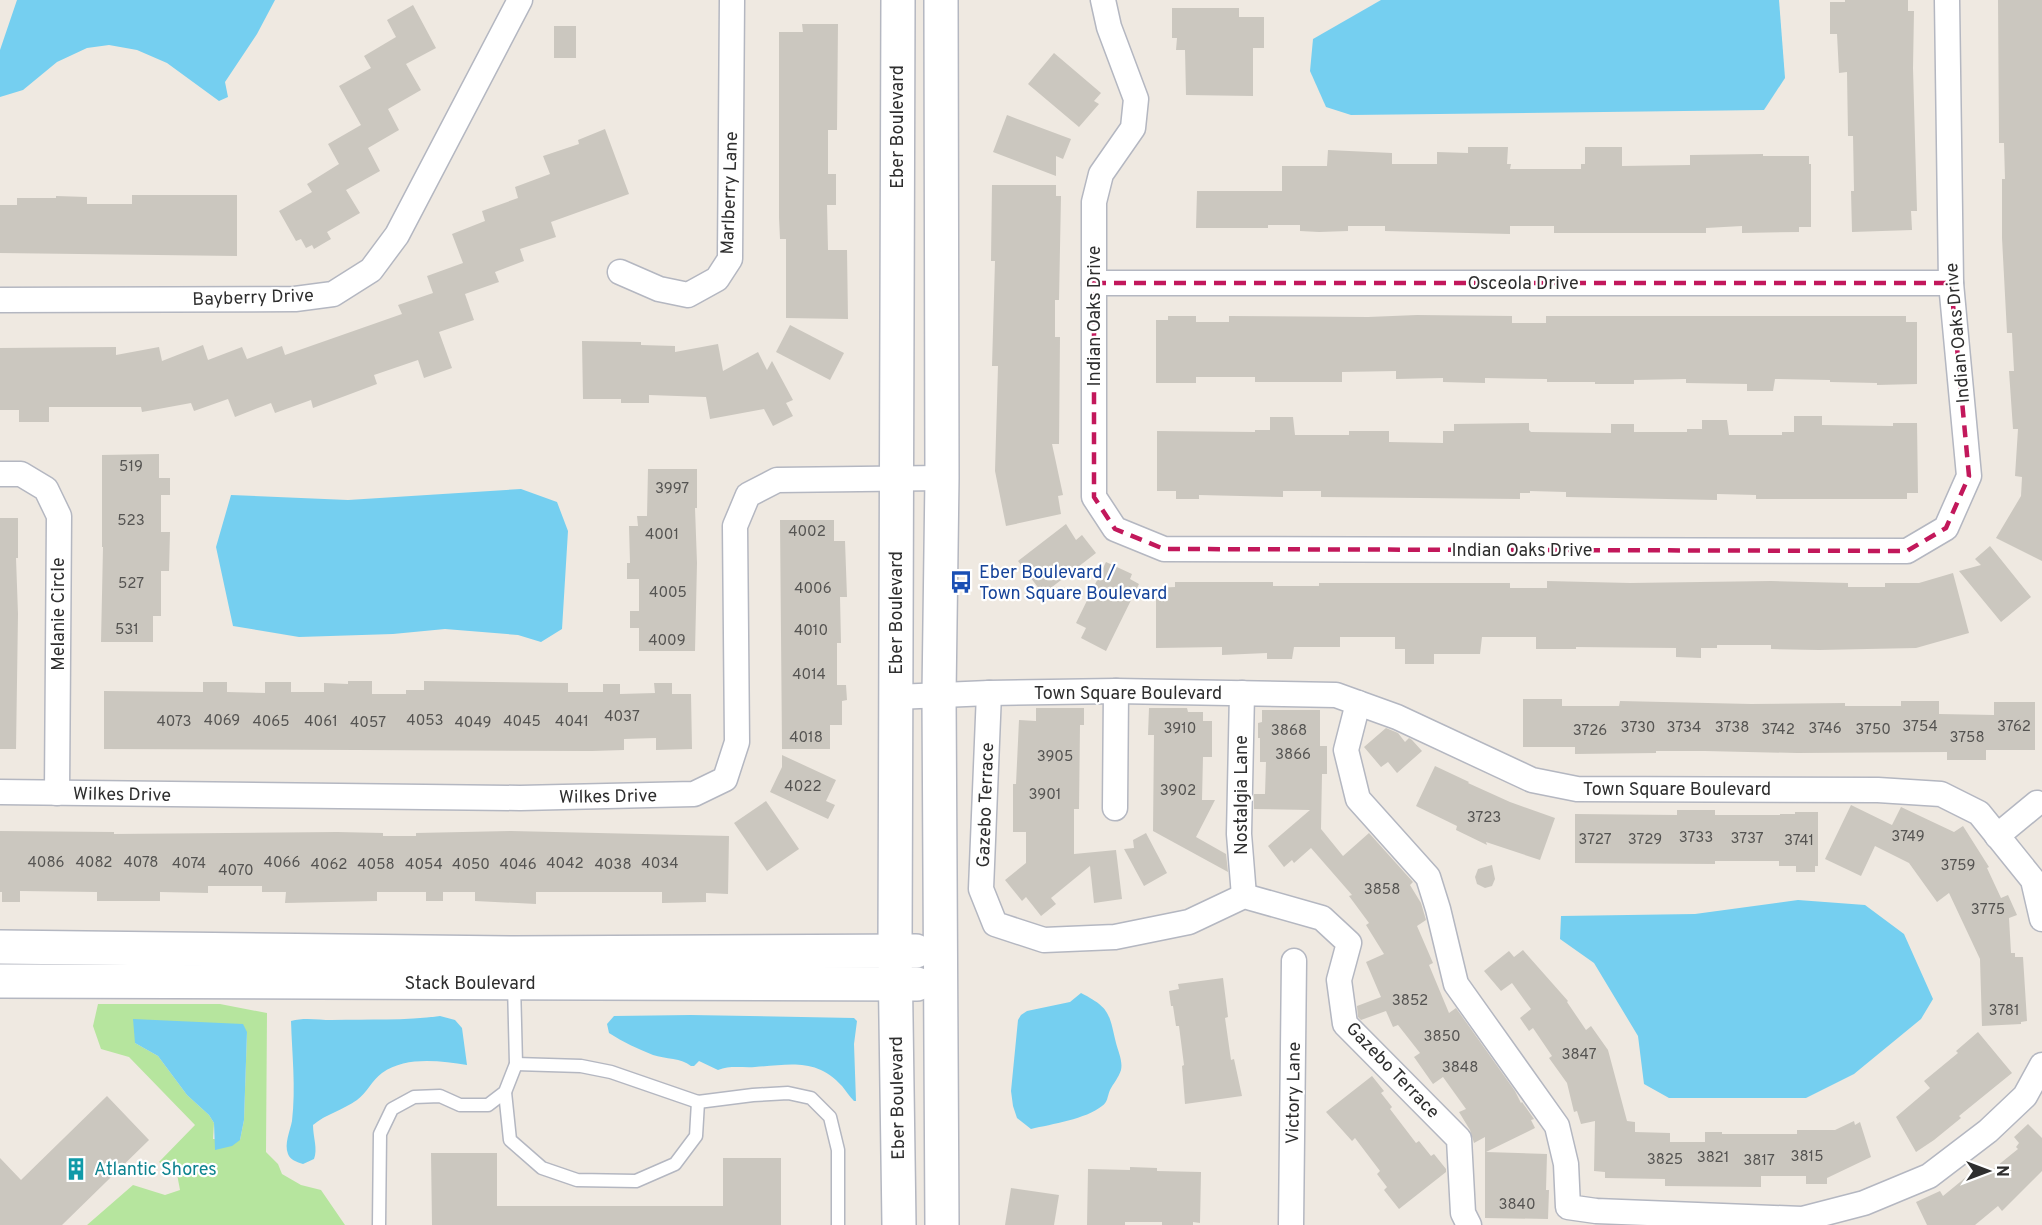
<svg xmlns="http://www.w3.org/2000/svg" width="2042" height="1225" font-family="Overpass,sans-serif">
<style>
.green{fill:#b6e59e;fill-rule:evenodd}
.water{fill:#75cff0}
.building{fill:#cbc7bf}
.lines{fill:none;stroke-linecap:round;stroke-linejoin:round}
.lane-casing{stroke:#b4b7c1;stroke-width:15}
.street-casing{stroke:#b4b7c1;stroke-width:27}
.secondary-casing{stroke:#b4b7c1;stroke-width:36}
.lane{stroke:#fff;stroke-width:12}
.street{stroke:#fff;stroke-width:24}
.secondary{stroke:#fff;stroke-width:33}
.marked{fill:none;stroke:#c2185b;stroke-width:4.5;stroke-dasharray:12 8;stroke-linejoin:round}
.labels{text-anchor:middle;stroke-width:4.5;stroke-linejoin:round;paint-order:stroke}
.number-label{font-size:15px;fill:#555452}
.street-label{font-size:18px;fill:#2e2e2e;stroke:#fff}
.transit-label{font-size:18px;fill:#164399;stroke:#fff;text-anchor:start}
.culture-label{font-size:18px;fill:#0d838f;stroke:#fff;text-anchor:start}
</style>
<rect width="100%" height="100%" fill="#efe9e1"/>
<!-- green -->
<path class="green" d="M98 1004H220L267 1013 266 1152 278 1164 282 1174 301 1185 321 1190 345 1225H87L133 1185 165 1195 180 1190 177 1174 159 1162 195 1125 129 1057 101 1049 93 1026ZM247 1032 244 1120 240 1140 213 1139 214 1123 209 1115 187 1095 158 1056 135 1043Z"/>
<!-- water -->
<g class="water">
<polygon points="17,0 275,0 257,34 225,82 228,97 219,101 167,63 137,50 109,45 87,48 57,62 23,90 0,97 0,50"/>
<polygon points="1381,0 1779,0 1785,78 1764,110 1351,115 1326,107 1310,71 1313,39"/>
<polygon points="521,489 557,502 568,531 562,629 541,642 518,635 445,629 393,634 299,637 233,626 216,547 231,495 348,500"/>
<polygon points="1798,900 1865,905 1904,934 1933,999 1921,1019 1854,1074 1806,1098 1669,1098 1644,1084 1638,1036 1594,963 1560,939 1561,916 1695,914"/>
<path d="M1081 993C1110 1008 1109 1013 1116 1043 1118 1051 1123 1061 1121 1070 1119 1077 1113 1084 1110 1090 1107 1097 1108 1102 1102 1106 1086 1119 1052 1124 1031 1129L1017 1118 1013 1106 1011 1091 1018 1020 1021 1015 1027 1011 1070 1002Z"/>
<path d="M691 1015 854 1018 857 1021 854 1044 856 1101H854C849 1096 846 1091 842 1086 816 1057 788 1065 755 1067 743 1068 730 1065 718 1070L699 1061 694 1066H691C682 1058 665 1059 653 1055 638 1049 623 1042 609 1033L607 1024 614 1016Z"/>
<path d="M440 1016 455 1020 462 1028 467 1065C440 1061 406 1056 382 1073 372 1080 367 1093 357 1100 343 1110 326 1114 313 1125 313 1137 318 1149 314 1159L303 1164C297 1162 290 1160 288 1154 284 1144 290 1131 292 1121 296 1088 292 1054 291 1021 305 1017 318 1020 332 1020 368 1019 405 1021 440 1016Z"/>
<polygon points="133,1019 243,1024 247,1032 244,1120 240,1140 232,1146 215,1150 214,1123 209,1115 187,1095 158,1056 135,1043"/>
</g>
<!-- building -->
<g class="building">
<polygon points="1845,0 1908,0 1908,11 1914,11 1913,68 1917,211 1911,211 1912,230 1852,232 1851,191 1854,191 1853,136 1848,136 1847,72 1839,73 1837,34 1830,34 1830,2 1845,2"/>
<polygon points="1998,0 2042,0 2042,561 1996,538 2021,496 2022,477 2015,476 2018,429 2013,429 2009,371 2014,371 2012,333 2007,333 2002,238 2002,179 2005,179 2004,143 1999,143"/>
<polygon points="413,5 436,48 406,64 421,90 388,109 399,130 368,148 380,171 346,190 360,213 327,232 331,239 314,249 312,245 306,248 301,239 296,241 279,211 312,192 307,184 339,164 328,144 361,125 339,86 371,68 364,56 396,37 387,20"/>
<polygon points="1172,8 1239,8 1239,17 1264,17 1264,48 1253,48 1253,96 1186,95 1185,50 1176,50 1177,38 1172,38"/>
<polygon points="802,24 838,24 837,130 828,130 828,174 836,174 836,205 827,205 828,250 847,250 848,319 786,318 786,239 780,239 779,218 779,32 803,32"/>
<rect x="554" y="26" width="22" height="32"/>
<polygon points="1054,53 1101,93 1094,101 1099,104 1079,127 1028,84"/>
<polygon points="1007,115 1071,139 1063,159 1056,156 1056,176 993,152"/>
<polygon points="605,129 629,194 551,222 556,237 520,249 524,261 495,272 499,282 465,294 474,320 439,332 452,368 424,378 418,360 374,375 377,384 313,408 311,400 275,413 271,403 235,417 228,399 194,411 191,403 142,412 141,407 49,407 49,422 19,422 19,410 0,410 0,348 116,347 116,355 159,347 162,361 203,345 208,360 242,347 247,359 282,346 285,355 402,314 398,305 433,293 427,276 463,263 452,234 485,221 482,211 518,198 515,187 550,174 543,156 579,144 578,140"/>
<polygon points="1468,147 1508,147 1507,164 1511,164 1510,169 1581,169 1581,164 1585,164 1585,147 1622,147 1622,166 1690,165 1690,155 1763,154 1763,156 1809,156 1809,164 1811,164 1811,227 1799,227 1799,232 1742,233 1742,226 1706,228 1706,233 1554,233 1554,226 1510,226 1510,234 1385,231 1385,226 1348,226 1348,231 1319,232 1300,231 1300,225 1268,225 1268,228 1196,228 1197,191 1282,191 1282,166 1327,166 1328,150 1392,153 1392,164 1437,164 1437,152 1468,153"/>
<polygon points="992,185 1056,185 1056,196 1061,196 1059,300 1055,300 1055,337 1060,337 1059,444 1052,444 1063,495 1058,496 1061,514 1006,526 995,471 998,366 992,366 995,261 991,261"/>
<polygon points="132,195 237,195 237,256 0,253 0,205 17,205 17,198 56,198 56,196 87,197 87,204 132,204"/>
<polygon points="1417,315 1512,316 1512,323 1546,323 1546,316 1906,316 1906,322 1917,322 1917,384 1877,385 1877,383 1830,382 1830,380 1775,379 1773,391 1747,391 1747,384 1686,383 1686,379 1634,380 1634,384 1595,384 1595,382 1547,382 1547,379 1485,378 1485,383 1443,382 1443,378 1396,379 1396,371 1342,372 1342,382 1255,382 1255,377 1196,377 1196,383 1156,383 1156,320 1168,320 1168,316 1196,316 1196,322 1229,322 1229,316 1368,317"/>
<polygon points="790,325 844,353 830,380 776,352"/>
<polygon points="582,341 641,342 641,345 675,346 675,352 718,344 723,371 758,352 767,370 772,361 793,400 786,403 793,416 773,426 764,409 710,419 706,397 649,395 649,403 621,403 621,399 583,399"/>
<polygon points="1794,416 1822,416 1822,425 1893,426 1893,423 1917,423 1918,493 1907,493 1907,499 1756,499 1756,495 1717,494 1717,500 1566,497 1566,492 1530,491 1530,493 1520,493 1520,499 1321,497 1321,491 1283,491 1283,497 1199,495 1199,499 1176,499 1176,491 1157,491 1157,431 1255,432 1255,430 1270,430 1270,417 1293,417 1295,435 1349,435 1349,431 1389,431 1389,442 1443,443 1443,431 1454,431 1454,424 1529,423 1529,430 1531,432 1611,433 1611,424 1634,424 1634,432 1687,432 1687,429 1702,429 1702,420 1727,420 1729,435 1782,435 1782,432 1794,432"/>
<polygon points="159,454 159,478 170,478 170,495 161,495 161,532 170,532 169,571 161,571 161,616 153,616 153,642 101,642 103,547 102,547 102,455"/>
<polygon points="648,469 697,469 697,508 695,508 697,563 695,651 639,651 639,628 630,628 630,611 639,611 639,579 627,579 627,563 630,563 629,526 638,526 637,516 647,516"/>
<polygon points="0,518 18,518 18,558 16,558 18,614 16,749 0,749"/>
<polygon points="780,520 834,520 834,541 845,541 847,597 840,597 841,643 837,643 837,685 846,685 847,700 842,701 842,725 830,725 830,749 782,749"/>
<polygon points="1066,524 1076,540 1082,535 1096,553 1043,594 1018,561"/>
<polygon points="1990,546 2031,597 2001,622 1959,571 1981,565 1975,559"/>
<polygon points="1106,562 1132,574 1130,579 1139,584 1106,651 1081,638 1086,628 1076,623"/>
<polygon points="1953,573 1969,633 1916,648 1819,650 1771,649 1771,645 1717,645 1717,648 1701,648 1701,658 1676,657 1676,648 1576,647 1576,649 1536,649 1536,637 1482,637 1480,654 1434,654 1434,664 1405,664 1405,649 1395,649 1395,637 1340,637 1340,647 1294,647 1292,659 1267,659 1267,653 1222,655 1222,647 1156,648 1156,588 1175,587 1175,582 1273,582 1273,586 1319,586 1319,583 1510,583 1510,588 1547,588 1547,581 1630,583 1771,581 1848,583 1848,587 1885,587 1885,583 1919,583"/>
<polygon points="348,681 372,681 372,694 406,694 406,690 424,690 424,681 568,683 568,692 603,692 603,684 620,684 620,694 655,693 654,683 672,683 672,694 691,694 692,749 656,750 656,738 624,739 624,750 592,751 104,749 104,691 203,692 203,682 227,682 227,692 265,693 265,682 291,682 291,692 324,692 324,683 348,684"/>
<polygon points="1523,699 1562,699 1562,706 1619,706 1620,701 1751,704 1845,703 1845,706 1901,706 1901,701 1939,701 1939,714 1994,715 1994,702 2035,702 2035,750 1986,750 1986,760 1947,760 1947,752 1797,753 1705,751 1656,751 1656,753 1575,754 1575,747 1523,747"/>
<polygon points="1036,708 1084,708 1084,725 1080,725 1079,809 1074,809 1074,854 1116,850 1122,899 1094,903 1090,866 1051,898 1056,904 1041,916 1026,897 1022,901 1005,880 1026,863 1026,832 1013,832 1013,784 1016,784 1019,720 1036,721"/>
<polygon points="1149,708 1187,708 1188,712 1203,712 1203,721 1212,721 1212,757 1203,757 1202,800 1215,800 1196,837 1226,854 1228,872 1153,831 1154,735 1148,735"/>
<polygon points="1262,710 1320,710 1320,746 1327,746 1327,774 1322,774 1321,829 1343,856 1369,833 1413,882 1410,885 1421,903 1426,920 1417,926 1433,963 1429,965 1449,1013 1456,1008 1515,1091 1521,1103 1522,1102 1534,1119 1531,1120 1535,1128 1486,1152 1547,1154 1546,1190 1549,1190 1548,1219 1485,1218 1485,1137 1474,1143 1470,1130 1459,1112 1466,1109 1443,1077 1433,1084 1414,1057 1420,1053 1398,1025 1393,1027 1386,1011 1361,1020 1358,1017 1357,1006 1381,997 1366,962 1384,954 1366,925 1369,923 1349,896 1352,895 1311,848 1294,863 1292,860 1284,867 1268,846 1310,810 1254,809 1254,794 1265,794 1266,762 1260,762 1260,738 1258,738 1258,723 1262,722"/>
<polygon points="1386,728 1398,733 1405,742 1409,738 1412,740 1422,751 1397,773 1388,762 1381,767 1364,747"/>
<polygon points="782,755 836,780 826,801 835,805 828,819 770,792 782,767"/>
<polygon points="1435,766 1469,782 1468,783 1510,802 1555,818 1540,860 1486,842 1487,845 1456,830 1457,826 1416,806"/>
<polygon points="766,801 799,849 767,871 734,823"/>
<polygon points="1851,805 1892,825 1901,807 1954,832 1963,826 1989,867 1987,868 2001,898 2008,895 2017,915 2009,918 2011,953 2015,953 2015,957 2023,957 2027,1021 2021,1022 2021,1024 1982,1026 1980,959 1949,893 1937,902 1909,863 1875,846 1861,876 1825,859"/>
<polygon points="1677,810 1715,810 1715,815 1780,815 1780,814 1795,814 1795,812 1818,812 1818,866 1815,866 1815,872 1796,872 1796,866 1779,866 1779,861 1715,861 1715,864 1575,863 1575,814 1677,815"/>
<polygon points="0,831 114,832 114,834 337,832 383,833 383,836 416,836 416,833 511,831 729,836 728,894 706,893 706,902 662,903 662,892 536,892 536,904 475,901 475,892 443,892 443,901 426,901 426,892 377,892 377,901 285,903 286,892 262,892 262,886 208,886 208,893 160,892 160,901 97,901 97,892 20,891 20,902 2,902 2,892 0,892"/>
<polygon points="1146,833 1167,873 1144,886 1124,849 1134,848 1133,840"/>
<polygon points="1492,865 1495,879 1492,886 1485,888 1477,884 1475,877 1478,869"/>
<polygon points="1523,950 1568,1001 1567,1002 1586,1030 1591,1026 1608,1050 1627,1121 1635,1122 1635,1132 1670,1133 1670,1142 1705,1142 1705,1132 1722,1132 1722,1134 1797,1134 1797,1130 1835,1130 1854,1121 1855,1125 1860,1122 1871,1157 1827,1178 1827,1184 1806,1184 1806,1176 1761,1176 1761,1187 1665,1186 1665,1179 1605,1178 1605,1172 1594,1171 1595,1121 1581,1124 1577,1111 1574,1112 1567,1083 1549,1058 1552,1056 1533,1028 1529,1031 1520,1018 1531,1009 1512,983 1501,991 1484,971 1509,951 1514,957"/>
<polygon points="1223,978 1228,1017 1225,1018 1231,1060 1234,1059 1242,1096 1185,1104 1182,1066 1184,1065 1179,1026 1176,1026 1173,1006 1171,1006 1169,991 1179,989 1178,984"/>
<polygon points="1978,1032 2012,1073 1959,1116 1961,1118 1934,1140 1916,1152 1896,1117 1930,1088 1924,1081 1958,1053 1956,1051"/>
<polygon points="1372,1076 1384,1091 1381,1093 1392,1107 1390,1109 1416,1143 1419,1141 1431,1156 1434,1154 1446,1169 1446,1172 1399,1209 1384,1190 1387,1187 1377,1174 1380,1171 1355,1138 1352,1141 1326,1112"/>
<polygon points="107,1096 149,1140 62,1225 0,1225 0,1158 21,1180"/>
<polygon points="2028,1124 2042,1138 2042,1171 2002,1211 1998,1206 1975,1225 1927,1225 1916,1202 1940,1191 1943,1196 1976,1169 1980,1174 1984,1171 1987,1174 2018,1149 2016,1147 2019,1143 2014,1137"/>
<polygon points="431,1153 497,1153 497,1206 723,1206 723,1158 781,1158 781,1225 432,1225"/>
<polygon points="1130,1167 1157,1168 1157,1171 1201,1172 1200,1223 1193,1222 1193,1225 1162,1225 1162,1222 1125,1222 1125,1225 1087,1225 1088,1169 1130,1170"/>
<polygon points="1011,1188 1059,1195 1054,1225 1005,1225"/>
</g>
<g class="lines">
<!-- lane casing -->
<g class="lane-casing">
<g id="lane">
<polyline points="516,1064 581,1066 611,1072 698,1102 753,1095 788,1093 811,1098 830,1117 838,1150 838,1225"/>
<polyline points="505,1092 510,1140 542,1168 577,1180 636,1181 675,1164 696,1136 698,1102"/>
<polyline points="379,1225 380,1134 392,1109 414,1097 440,1096 460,1105 488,1105 505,1092 516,1064 514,984"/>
</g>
</g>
<!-- street casing -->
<g class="street-casing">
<g id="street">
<polyline points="1103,0 1109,27 1136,99 1133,128 1101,174 1094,202 1094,497 1115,529 1164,549 1907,551 1946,528 1969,476 1951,283 1947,0"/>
<polyline points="620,272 659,289 688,295 717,279 730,259 732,0"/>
<polyline points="1094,283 1951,283"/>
<polyline points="0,300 295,299 333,294 371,270 397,235 520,0"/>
<polyline points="0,474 21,474 46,489 59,516 57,793"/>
<polyline points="989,693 981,889 995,924 1044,940 1115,937 1189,922 1244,896 1322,918 1349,943 1339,980 1345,1024 1459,1139 1463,1213 1469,1225"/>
<polyline points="1242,693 1239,834 1244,896"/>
<polyline points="896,697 989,693 1116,691 1336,695 1397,717 1532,780 1577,789 1878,790 1941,794 1979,813 2033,880 2042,919"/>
<polyline points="1358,703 1346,750 1358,799 1428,877 1438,909 1456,984 1557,1126 1566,1164 1568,1207 1596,1211 1802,1219 1864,1203 1929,1176 1988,1131 2025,1096 2042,1065"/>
<polyline points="0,792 520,798 694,794 725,779 737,742 735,526 748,495 777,480 942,478"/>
<polyline points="1115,808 1116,691"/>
<polyline points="1997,836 2037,803"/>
<polyline points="1291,1225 1294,961"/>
</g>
</g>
<!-- secondary casing -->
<g class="secondary-casing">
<g id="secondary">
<polyline points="898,0 895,951 899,1225"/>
<polyline points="941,0 942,478 939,695 942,1225"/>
<polyline points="0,947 514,953 916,951"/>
<polyline points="0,981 917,984"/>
</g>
</g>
<!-- lane -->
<use href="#lane" class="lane"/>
<!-- street -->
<use href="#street" class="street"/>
<!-- secondary -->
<use href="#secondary" class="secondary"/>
</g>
<!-- marked area -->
<path class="marked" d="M1094 283H1951L1969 476 1946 528 1907 551 1164 549 1115 529 1094 497Z"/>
<!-- icons -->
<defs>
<g id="bus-bare" transform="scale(1.8)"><path d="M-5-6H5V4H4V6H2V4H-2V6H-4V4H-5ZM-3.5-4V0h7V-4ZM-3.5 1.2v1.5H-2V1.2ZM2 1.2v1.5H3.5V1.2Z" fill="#1a4fb4" stroke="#fff" stroke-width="2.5" paint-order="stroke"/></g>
<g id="building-bare" transform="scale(1.8)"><path d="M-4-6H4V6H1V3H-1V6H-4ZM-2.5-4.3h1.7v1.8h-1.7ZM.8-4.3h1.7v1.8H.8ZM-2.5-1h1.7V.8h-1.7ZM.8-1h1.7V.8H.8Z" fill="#0f9aa8" stroke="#fff" stroke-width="2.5" paint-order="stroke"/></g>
</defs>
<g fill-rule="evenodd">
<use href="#bus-bare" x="961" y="582"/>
<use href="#building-bare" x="76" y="1169"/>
</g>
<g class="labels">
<!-- number labels -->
<g class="number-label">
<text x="131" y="471">519</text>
<text x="672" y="493">3997</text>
<text x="131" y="525">523</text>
<text x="807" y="536">4002</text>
<text x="662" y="539">4001</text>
<text x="131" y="588">527</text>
<text x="813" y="593">4006</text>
<text x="668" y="597">4005</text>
<text x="127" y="634">531</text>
<text x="811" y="635">4010</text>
<text x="667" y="645">4009</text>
<text x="809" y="679">4014</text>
<text x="622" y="721">4037</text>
<text x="222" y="725">4069</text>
<text x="425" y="725">4053</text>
<text x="174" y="726">4073</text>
<text x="271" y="726">4065</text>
<text x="321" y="726">4061</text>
<text x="522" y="726">4045</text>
<text x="572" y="726">4041</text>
<text x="368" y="727">4057</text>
<text x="473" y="727">4049</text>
<text x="1920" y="731">3754</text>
<text x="2014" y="731">3762</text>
<text x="1638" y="732">3730</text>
<text x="1684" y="732">3734</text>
<text x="1732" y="732">3738</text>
<text x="1180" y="733">3910</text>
<text x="1825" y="733">3746</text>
<text x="1778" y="734">3742</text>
<text x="1873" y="734">3750</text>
<text x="1289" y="735">3868</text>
<text x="1590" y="735">3726</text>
<text x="806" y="742">4018</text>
<text x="1967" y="742">3758</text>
<text x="1293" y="759">3866</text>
<text x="1055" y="761">3905</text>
<text x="803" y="791">4022</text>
<text x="1178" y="795">3902</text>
<text x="1045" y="799">3901</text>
<text x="1484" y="822">3723</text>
<text x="1908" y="841">3749</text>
<text x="1696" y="842">3733</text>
<text x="1747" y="843">3737</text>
<text x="1595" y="844">3727</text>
<text x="1645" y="844">3729</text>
<text x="1799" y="845">3741</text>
<text x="46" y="867">4086</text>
<text x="94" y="867">4082</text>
<text x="141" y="867">4078</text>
<text x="282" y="867">4066</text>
<text x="189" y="868">4074</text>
<text x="565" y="868">4042</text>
<text x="660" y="868">4034</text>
<text x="329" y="869">4062</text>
<text x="376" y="869">4058</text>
<text x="424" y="869">4054</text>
<text x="471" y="869">4050</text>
<text x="518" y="869">4046</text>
<text x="613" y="869">4038</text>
<text x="1958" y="870">3759</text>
<text x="236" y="875">4070</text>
<text x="1382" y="894">3858</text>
<text x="1988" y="914">3775</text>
<text x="1410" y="1005">3852</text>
<text x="2004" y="1015">3781</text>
<text x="1442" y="1041">3850</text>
<text x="1579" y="1059">3847</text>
<text x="1460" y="1072">3848</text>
<text x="1807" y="1161">3815</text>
<text x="1713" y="1162">3821</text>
<text x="1665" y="1164">3825</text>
<text x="1759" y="1165">3817</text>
<text x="1517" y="1209">3840</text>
</g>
<!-- street labels -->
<g class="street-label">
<text transform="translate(897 127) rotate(-90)" y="6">Eber Boulevard</text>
<text transform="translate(729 193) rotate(-88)" y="6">Marlberry Lane</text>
<text x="1523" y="289">Osceola Drive</text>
<text transform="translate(253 297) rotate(-2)" y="6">Bayberry Drive</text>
<text transform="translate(1094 316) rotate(-90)" y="6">Indian Oaks Drive</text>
<text transform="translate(1957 333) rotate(-95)" y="6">Indian Oaks Drive</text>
<text x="1522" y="556">Indian Oaks Drive</text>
<text transform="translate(896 613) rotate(-90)" y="6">Eber Boulevard</text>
<text transform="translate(58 614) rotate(-90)" y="6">Melanie Circle</text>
<text x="1128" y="699">Town Square Boulevard</text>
<text x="1677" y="795">Town Square Boulevard</text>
<text transform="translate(122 794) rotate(1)" y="6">Wilkes Drive</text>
<text transform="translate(1241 795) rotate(-90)" y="6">Nostalgia Lane</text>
<text transform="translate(608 796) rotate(-1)" y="6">Wilkes Drive</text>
<text transform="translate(985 805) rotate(-88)" y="6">Gazebo Terrace</text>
<text x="470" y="989">Stack Boulevard</text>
<text transform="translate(1393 1070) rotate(46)" y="6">Gazebo Terrace</text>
<text transform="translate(1293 1093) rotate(-89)" y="6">Victory Lane</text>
<text transform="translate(897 1098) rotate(-91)" y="6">Eber Boulevard</text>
</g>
<!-- transit labels -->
<g class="transit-label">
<text x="979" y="578">Eber Boulevard /<tspan x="979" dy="21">Town Square Boulevard</tspan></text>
</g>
<!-- culture labels -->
<g class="culture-label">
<text x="94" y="1175">Atlantic Shores</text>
</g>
</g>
<!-- north arrow -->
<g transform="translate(1988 1171) rotate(90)" stroke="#ffffff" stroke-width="4.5" paint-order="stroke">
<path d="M0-4.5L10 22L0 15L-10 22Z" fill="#2e2e2e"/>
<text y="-9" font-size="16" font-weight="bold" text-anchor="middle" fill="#2e2e2e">N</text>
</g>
</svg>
